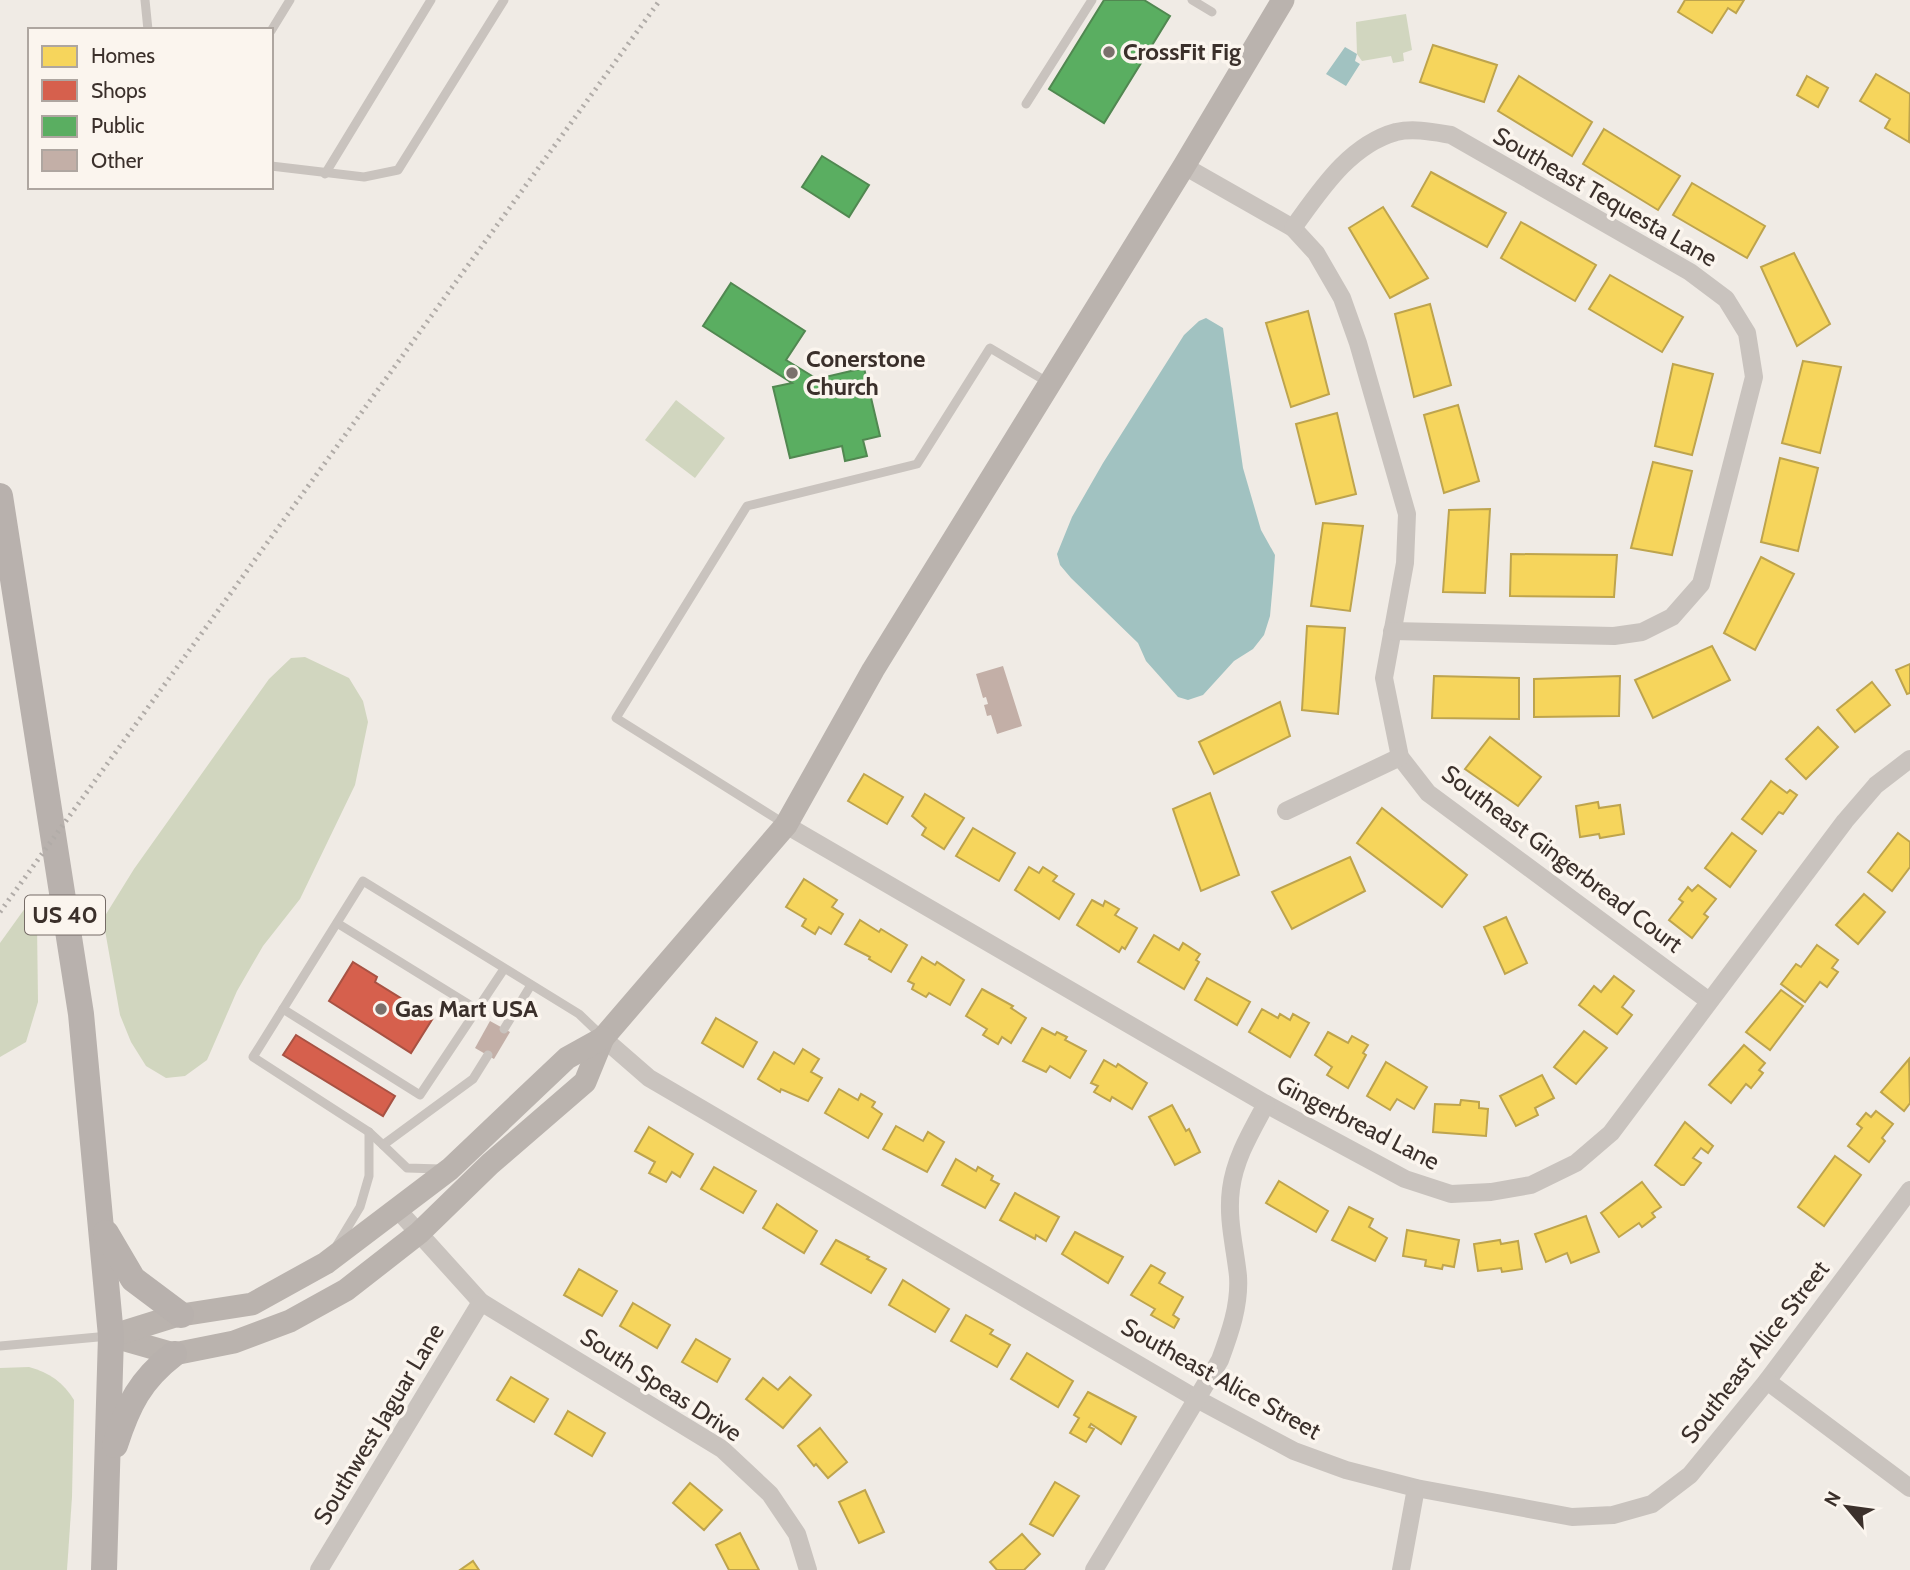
<svg xmlns="http://www.w3.org/2000/svg" width="1910" height="1570" font-family="Cabin,sans-serif">
<style>
.green{fill:#d1d6bf}
.water{fill:#a1c2c1}
.homes{fill:#f6d55c;stroke:#bea44d;stroke-width:2}
.shops{fill:#d6604d;stroke:#a85243;stroke-width:2}
.public{fill:#5aae61;stroke:#518851;stroke-width:2}
.building{fill:#c3afa7}
.lines{fill:none;stroke-linecap:round;stroke-linejoin:round}
.lane{stroke:#c9c3be;stroke-width:9}
.street{stroke:#c9c3be;stroke-width:18}
.secondary{stroke:#bab3ae;stroke-width:23}
.primary{stroke:#b8b1ad;stroke-width:26}
.rail{stroke:#b1aca8;stroke-width:5;stroke-dasharray:2 5;stroke-linecap:butt}
.poi-dot{fill:#7a716c;stroke:#fbf5ee;stroke-width:2.5}
.labels{text-anchor:middle;stroke-width:7;stroke-linejoin:round;paint-order:stroke}
.shield{fill:#fbf5ee;stroke:#756b66;stroke-width:2}
.shield-label{font-size:23px;font-weight:bold;fill:#3b302b}
.poi-label{font-size:24px;font-weight:bold;fill:#3b302b;stroke:#fbf5ee;text-anchor:start}
.street-label{font-size:24px;fill:#3b302b;stroke:#fbf5ee}
</style>
<rect width="100%" height="100%" fill="#f0ebe5"/>
<!-- green -->
<g class="green">
<polygon points="1406,14 1412,50 1403,53 1404,61 1393,63 1391,56 1362,61 1357,54 1356,22"/>
<polygon points="676,400 725,438 695,478 645,440"/>
<polygon points="305,657 349,678 363,701 368,722 355,785 300,899 263,946 237,991 207,1060 185,1076 166,1078 146,1066 131,1042 120,1015 103,919 134,869 269,679 291,658"/>
<polygon points="28,904 37,923 38,1002 26,1042 0,1057 0,943"/>
<path d="M29 1367C49 1372 64 1383 74 1400L72 1497 67 1570H0V1368Z"/>
</g>
<!-- water -->
<g class="water">
<polygon points="1345,47 1357,54 1355,61 1360,64 1346,86 1326,74"/>
<polygon points="1206,318 1223,328 1243,468 1261,530 1275,555 1273,583 1270,616 1264,635 1253,649 1234,661 1203,695 1188,700 1178,697 1146,661 1138,643 1071,578 1060,565 1057,554 1072,517 1103,463 1184,335 1199,321"/>
</g>
<!-- homes -->
<g class="homes">
<polygon points="1685,0 1744,0 1736,13 1728,8 1712,33 1678,12"/>
<polygon points="1433,45 1497,65 1484,102 1420,82"/>
<polygon points="1876,74 1910,94 1909,142 1885,128 1890,119 1860,101"/>
<polygon points="1519,76 1592,122 1572,156 1498,111"/>
<polygon points="1807,76 1828,88 1818,107 1797,95"/>
<polygon points="1604,129 1680,176 1658,210 1583,164"/>
<polygon points="1431,172 1506,213 1487,247 1412,206"/>
<polygon points="1692,183 1765,226 1747,258 1673,215"/>
<polygon points="1383,207 1428,278 1390,298 1349,228"/>
<polygon points="1521,222 1596,265 1575,301 1501,258"/>
<polygon points="1794,253 1830,324 1797,346 1761,267"/>
<polygon points="1610,275 1683,317 1662,352 1589,309"/>
<polygon points="1430,304 1451,385 1414,397 1395,314"/>
<polygon points="1308,311 1329,394 1291,407 1266,323"/>
<polygon points="1803,361 1841,367 1820,453 1782,443"/>
<polygon points="1673,364 1713,374 1692,455 1655,446"/>
<polygon points="1458,405 1479,481 1444,493 1424,415"/>
<polygon points="1337,413 1356,494 1316,504 1296,424"/>
<polygon points="1780,458 1818,468 1798,551 1761,542"/>
<polygon points="1653,462 1692,471 1672,555 1631,548"/>
<polygon points="1490,509 1485,593 1443,592 1449,510"/>
<polygon points="1323,523 1363,526 1350,611 1311,606"/>
<polygon points="1511,554 1617,555 1614,597 1510,596"/>
<polygon points="1761,557 1794,574 1755,650 1724,633"/>
<polygon points="1307,626 1345,628 1338,714 1302,710"/>
<polygon points="1712,646 1730,680 1653,718 1635,680"/>
<polygon points="1910,664 1910,693 1907,694 1896,670"/>
<polygon points="1434,676 1519,678 1519,719 1432,718"/>
<polygon points="1620,676 1619,716 1534,717 1534,679"/>
<polygon points="1872,682 1890,705 1855,732 1837,710"/>
<polygon points="1280,702 1290,736 1214,774 1199,742"/>
<polygon points="1818,727 1838,747 1806,779 1786,759"/>
<polygon points="1490,737 1541,777 1518,806 1465,769"/>
<polygon points="864,774 903,797 887,824 848,801"/>
<polygon points="1771,781 1787,793 1790,790 1797,795 1783,814 1779,812 1762,834 1742,819"/>
<polygon points="1210,793 1239,875 1201,891 1173,809"/>
<polygon points="925,794 964,818 944,849 922,835 926,828 912,816"/>
<polygon points="1598,802 1599,808 1620,805 1624,834 1600,838 1599,834 1580,837 1576,806"/>
<polygon points="1382,808 1467,875 1442,907 1357,843"/>
<polygon points="973,828 1015,853 999,881 956,856"/>
<polygon points="1732,833 1756,851 1730,887 1705,868"/>
<polygon points="1898,833 1910,842 1910,867 1892,891 1868,872"/>
<polygon points="1350,857 1365,891 1292,929 1272,892"/>
<polygon points="1029,867 1039,873 1043,867 1057,876 1053,881 1074,894 1059,919 1015,890"/>
<polygon points="804,879 837,900 832,907 843,914 831,934 819,927 815,934 802,926 806,919 786,907"/>
<polygon points="1698,885 1716,899 1704,914 1708,917 1692,938 1669,920 1683,902 1679,899 1688,887 1692,891"/>
<polygon points="1864,894 1885,912 1858,944 1836,925"/>
<polygon points="1092,900 1103,906 1105,901 1119,909 1115,915 1137,928 1125,949 1122,947 1119,952 1077,925"/>
<polygon points="1506,917 1527,963 1505,974 1484,927"/>
<polygon points="860,920 879,932 881,929 907,945 891,972 869,959 870,957 845,944"/>
<polygon points="1154,935 1179,950 1183,943 1200,954 1196,960 1199,962 1184,989 1138,962"/>
<polygon points="1817,945 1838,960 1832,968 1838,972 1827,987 1820,982 1805,1002 1781,984 1796,964 1801,967"/>
<polygon points="922,957 935,965 937,962 964,980 950,1005 929,993 926,997 912,989 914,984 908,981"/>
<polygon points="1614,976 1634,991 1622,1007 1632,1015 1617,1034 1579,1005 1594,986 1601,992"/>
<polygon points="1207,978 1250,1002 1237,1025 1195,1000"/>
<polygon points="982,989 1013,1006 1011,1008 1026,1018 1011,1043 1002,1037 998,1044 983,1035 987,1029 966,1016"/>
<polygon points="1781,990 1803,1006 1770,1050 1746,1032"/>
<polygon points="1262,1009 1278,1018 1280,1014 1290,1020 1293,1014 1309,1023 1290,1057 1249,1032"/>
<polygon points="716,1018 757,1042 743,1067 702,1043"/>
<polygon points="1042,1028 1055,1035 1057,1032 1067,1037 1065,1040 1086,1051 1070,1078 1050,1066 1046,1072 1023,1061"/>
<polygon points="1584,1031 1607,1048 1576,1084 1554,1067"/>
<polygon points="1328,1032 1348,1043 1352,1036 1368,1045 1363,1053 1366,1055 1348,1088 1327,1075 1332,1067 1315,1055"/>
<polygon points="1744,1045 1765,1063 1759,1070 1763,1073 1751,1088 1746,1084 1731,1103 1709,1085"/>
<polygon points="803,1049 819,1059 811,1072 822,1078 808,1101 781,1089 780,1092 758,1079 774,1052 794,1064"/>
<polygon points="1909,1059 1910,1103 1904,1111 1881,1092"/>
<polygon points="1104,1060 1116,1067 1118,1064 1147,1083 1132,1109 1112,1097 1110,1101 1094,1092 1098,1086 1091,1083"/>
<polygon points="1386,1062 1427,1087 1414,1109 1397,1099 1390,1110 1367,1096"/>
<polygon points="1542,1075 1554,1098 1535,1108 1538,1115 1516,1126 1500,1096"/>
<polygon points="839,1089 858,1100 861,1094 875,1102 872,1107 882,1114 868,1138 825,1113"/>
<polygon points="1461,1100 1479,1102 1479,1108 1488,1109 1486,1136 1433,1132 1435,1104 1460,1105"/>
<polygon points="1172,1105 1186,1131 1189,1129 1200,1152 1175,1165 1149,1117"/>
<polygon points="1876,1111 1893,1124 1882,1138 1885,1141 1869,1162 1848,1146 1862,1128 1857,1124 1866,1113 1871,1117"/>
<polygon points="1685,1122 1713,1146 1708,1153 1701,1148 1693,1158 1701,1163 1684,1185 1681,1185 1655,1165"/>
<polygon points="896,1126 923,1141 928,1132 944,1142 927,1172 883,1149"/>
<polygon points="649,1127 693,1154 680,1177 672,1172 666,1182 649,1173 655,1162 635,1151"/>
<polygon points="1835,1156 1861,1175 1824,1226 1798,1207"/>
<polygon points="956,1159 976,1171 978,1167 993,1176 991,1180 999,1184 985,1208 942,1185"/>
<polygon points="714,1167 756,1191 743,1213 701,1189"/>
<polygon points="1279,1181 1328,1211 1316,1232 1266,1203"/>
<polygon points="1642,1182 1661,1207 1652,1213 1655,1217 1642,1227 1639,1223 1619,1237 1601,1213"/>
<polygon points="1015,1193 1059,1217 1046,1241 1036,1235 1035,1239 1000,1220"/>
<polygon points="777,1204 817,1231 804,1253 763,1228"/>
<polygon points="1349,1207 1373,1219 1369,1227 1387,1238 1375,1261 1332,1240"/>
<polygon points="1586,1216 1599,1252 1571,1263 1567,1253 1546,1262 1535,1234"/>
<polygon points="1407,1230 1459,1240 1454,1267 1443,1265 1442,1269 1425,1266 1426,1260 1403,1256"/>
<polygon points="1075,1232 1123,1257 1108,1283 1062,1254"/>
<polygon points="836,1240 869,1257 867,1259 886,1269 871,1293 821,1264"/>
<polygon points="1500,1240 1501,1244 1518,1241 1522,1269 1502,1272 1501,1268 1478,1271 1474,1244"/>
<polygon points="1151,1265 1165,1273 1159,1283 1183,1297 1173,1315 1179,1319 1174,1328 1151,1315 1155,1309 1131,1295"/>
<polygon points="579,1269 617,1291 602,1316 564,1295"/>
<polygon points="903,1280 949,1309 935,1332 889,1305"/>
<polygon points="633,1303 670,1325 657,1348 620,1326"/>
<polygon points="966,1315 993,1330 990,1334 1010,1345 997,1367 951,1341"/>
<polygon points="696,1339 730,1359 717,1382 682,1362"/>
<polygon points="1027,1353 1073,1381 1058,1407 1011,1379"/>
<polygon points="511,1377 548,1399 534,1422 497,1400"/>
<polygon points="790,1377 811,1395 783,1428 746,1399 763,1378 778,1390"/>
<polygon points="1088,1392 1136,1417 1121,1444 1091,1424 1089,1427 1094,1429 1086,1442 1070,1433 1079,1418 1074,1415"/>
<polygon points="568,1411 605,1433 592,1456 555,1434"/>
<polygon points="820,1428 847,1462 828,1478 816,1464 814,1466 798,1446"/>
<polygon points="1055,1482 1079,1496 1053,1536 1030,1524"/>
<polygon points="690,1483 722,1510 704,1530 673,1503"/>
<polygon points="865,1490 884,1532 859,1543 839,1502"/>
<polygon points="740,1533 759,1570 729,1570 716,1545"/>
<polygon points="1022,1534 1040,1554 1024,1570 997,1570 990,1562"/>
<polygon points="473,1561 479,1570 460,1570"/>
</g>
<!-- shops -->
<g class="shops">
<polygon points="353,962 377,977 375,982 433,1018 411,1053 329,1001"/>
<polygon points="296,1035 395,1096 383,1116 283,1055"/>
</g>
<!-- public -->
<g class="public">
<polygon points="1104,0 1144,0 1170,16 1104,123 1049,89"/>
<polygon points="822,156 869,185 849,217 802,187"/>
<polygon points="731,283 805,331 786,360 817,379 864,368 880,436 863,440 867,456 845,461 842,446 790,458 773,387 792,383 703,326"/>
</g>
<!-- building -->
<g class="building">
<polygon points="1003,666 1022,726 997,734 991,715 987,716 984,705 988,704 986,697 983,698 976,674"/>
<polygon points="490,1021 510,1032 494,1059 475,1048"/>
</g>
<g class="lines">
<!-- lane -->
<g class="lane">
<polyline points="145,0 148,30"/>
<polyline points="1192,0 1212,12"/>
<polyline points="271,31 290,0"/>
<polyline points="1026,104 1092,0"/>
<polyline points="271,166 364,177 398,170 504,0"/>
<polyline points="325,174 431,0"/>
<polyline points="785,824 616,718 747,506 917,464 990,348 1049,383"/>
<polyline points="337,923 478,1010"/>
<polyline points="283,1009 420,1095 504,969"/>
<polyline points="504,1029 531,985"/>
<polyline points="488,1055 473,1079 383,1145 369,1132 253,1057 363,881 579,1014 602,1036"/>
<polyline points="383,1145 407,1168 441,1169"/>
<polyline points="337,1245 360,1207 369,1176 369,1132"/>
<polyline points="0,1346 109,1336"/>
</g>
<!-- street -->
<g class="street">
<polyline points="1184,166 1293,228 1316,253 1342,298 1358,343 1407,514 1405,563 1384,678 1400,757 1428,793 1709,1001"/>
<path d="M1293 228C1320 191 1349 145 1396 132 1414 128 1433 132 1451 135L1690 272 1726 299 1747 333 1754 377 1701 584 1672 617 1642 632 1614 636 1392 631"/>
<polyline points="1286,811 1400,757"/>
<polyline points="786,825 1266,1104 1405,1179 1451,1194 1491,1192 1531,1185 1576,1163 1611,1133 1845,821 1876,785 1910,759"/>
<polyline points="603,1038 649,1078 1197,1399 1294,1451 1346,1470 1416,1488 1572,1517 1613,1515 1652,1504 1690,1475 1767,1381 1910,1190"/>
<polyline points="397,1209 481,1302 722,1449 770,1494 797,1534 808,1570"/>
<polyline points="1767,1381 1910,1488"/>
<polyline points="319,1570 481,1302"/>
<path d="M1094 1570 1220 1360C1230 1333 1240 1305 1238 1276 1235 1247 1227 1219 1231 1189 1235 1158 1251 1132 1266 1104"/>
<polyline points="1401,1570 1416,1488"/>
</g>
<!-- secondary -->
<g class="secondary">
<polyline points="111,1336 174,1354 234,1342 290,1321 346,1290 419,1233 490,1164 585,1082 603,1038 786,825 873,670 1184,166 1283,0"/>
<polyline points="111,1336 175,1316 252,1304 326,1263 450,1169 567,1058 603,1038"/>
</g>
<!-- primary -->
<g class="primary">
<polyline points="0,496 81,1014 111,1336 104,1570"/>
<polyline points="106,1233 133,1279 181,1315"/>
<path d="M115 1445C128 1405 140 1380 174 1354"/>
</g>
<!-- rail -->
<polyline class="rail" points="0,912 660,0"/>
</g>
<!-- markers -->
<g class="poi-dot">
<circle cx="1109" cy="52" r="7"/>
<circle cx="792" cy="373" r="7"/>
<circle cx="381" cy="1009" r="7"/>
</g>
<g class="labels">
<!-- shield labels -->
<rect class="shield" x="25" y="895.5" width="80" height="39" rx="5"/>
<g class="shield-label">
<text x="65" y="923">US 40</text>
</g>
<!-- poi labels -->
<g class="poi-label">
<text x="1123" y="60">CrossFit Fig</text>
<text x="806" y="367">Conerstone<tspan x="806" dy="28">Church</tspan></text>
<text x="395" y="1017">Gas Mart USA</text>
</g>
<!-- street labels -->
<g class="street-label">
<text transform="translate(1605 197) rotate(30)" y="8">Southeast Tequesta Lane</text>
<text transform="translate(1562 859) rotate(37)" y="8">Southeast Gingerbread Court</text>
<text transform="translate(1358 1123) rotate(27)" y="8">Gingerbread Lane</text>
<text transform="translate(1755 1352) rotate(-52)" y="8">Southeast Alice Street</text>
<text transform="translate(1221 1379) rotate(29)" y="8">Southeast Alice Street</text>
<text transform="translate(661 1385) rotate(33)" y="8">South Speas Drive</text>
<text transform="translate(379 1424) rotate(-59)" y="8">Southwest Jaguar Lane</text>
</g>
</g>
<!-- legend -->
<rect x="28" y="28" width="245" height="161" fill="#fbf5ee" stroke="#aea6a0" stroke-width="2"/>
<rect x="42" y="46" width="35" height="21" fill="#f6d55c" stroke="#aea6a0" stroke-width="2"/>
<text x="91" y="63" font-size="21" fill="#3b302b">Homes</text>
<rect x="42" y="80" width="35" height="21" fill="#d6604d" stroke="#aea6a0" stroke-width="2"/>
<text x="91" y="98" font-size="21" fill="#3b302b">Shops</text>
<rect x="42" y="116" width="35" height="21" fill="#5aae61" stroke="#aea6a0" stroke-width="2"/>
<text x="91" y="133" font-size="21" fill="#3b302b">Public</text>
<rect x="42" y="150" width="35" height="21" fill="#c3afa7" stroke="#aea6a0" stroke-width="2"/>
<text x="91" y="168" font-size="21" fill="#3b302b">Other</text>
<!-- north arrow -->
<g transform="translate(1847 1507) rotate(299)" stroke="#fbf5ee" stroke-width="5" paint-order="stroke">
<path d="M0-5L12 26L0 18L-12 26Z" fill="#3b302b"/>
<text y="-10" font-size="19" font-weight="bold" text-anchor="middle" fill="#3b302b">N</text>
</g>
</svg>
